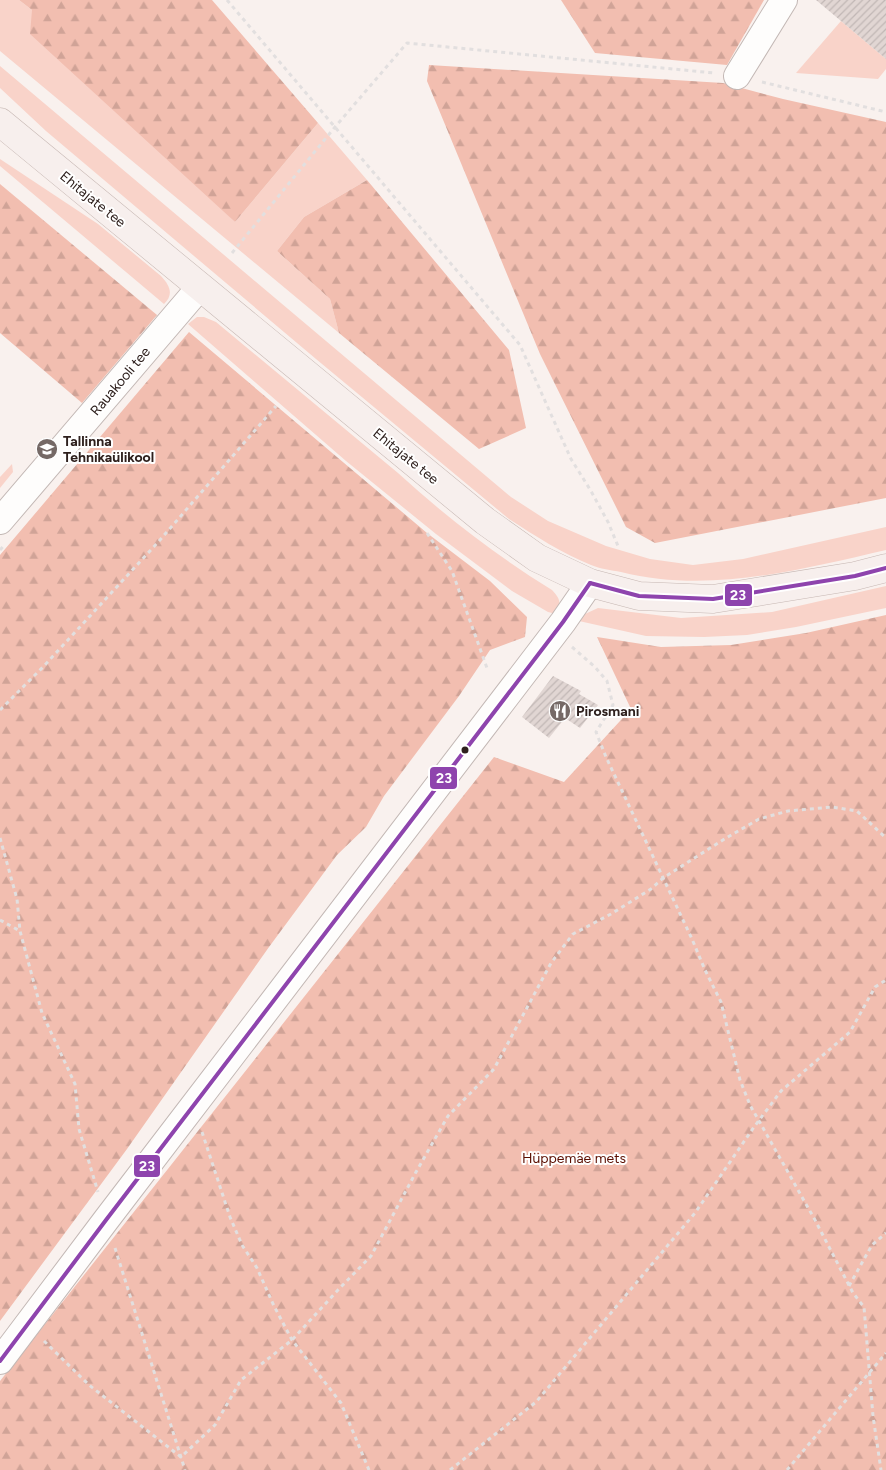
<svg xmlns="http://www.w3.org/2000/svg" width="886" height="1470" font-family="Figtree,sans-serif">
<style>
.grass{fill:#f9d3c9}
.forest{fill:url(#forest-firs)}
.building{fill:url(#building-hatch)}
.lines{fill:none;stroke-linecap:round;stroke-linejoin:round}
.minor-casing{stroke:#c3b8b5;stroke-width:28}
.major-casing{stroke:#c6b7b3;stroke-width:29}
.path{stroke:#e2dfdf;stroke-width:3;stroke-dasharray:4 4;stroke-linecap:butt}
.minor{stroke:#fefdfc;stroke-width:26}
.major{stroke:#f7efed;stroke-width:28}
.bus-1-casing{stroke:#fff;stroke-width:8}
.bus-1{stroke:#8e44ad;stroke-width:4}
.bus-dot{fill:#2e201d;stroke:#fff;stroke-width:2}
.labels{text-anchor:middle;stroke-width:4;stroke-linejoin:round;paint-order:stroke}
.street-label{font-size:14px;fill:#2e201d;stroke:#fff}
.poi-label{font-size:14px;font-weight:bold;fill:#2e201d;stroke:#fff;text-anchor:start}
.park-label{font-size:14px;fill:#5b0e00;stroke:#fff}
.line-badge{stroke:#fff;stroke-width:2}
.badge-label{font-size:14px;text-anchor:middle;font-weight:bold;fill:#fff}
</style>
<defs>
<pattern id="forest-firs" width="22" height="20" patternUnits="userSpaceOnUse" patternTransform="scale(1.25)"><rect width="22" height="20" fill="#f2beb0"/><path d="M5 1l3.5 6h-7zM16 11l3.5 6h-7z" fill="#d0a397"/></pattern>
<pattern id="building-hatch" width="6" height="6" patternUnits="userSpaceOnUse" patternTransform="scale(1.25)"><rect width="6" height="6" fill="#e1d6d3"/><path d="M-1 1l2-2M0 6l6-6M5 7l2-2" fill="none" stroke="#c1b7b5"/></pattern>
</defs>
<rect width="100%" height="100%" fill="#f9f1ee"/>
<!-- grass -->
<g class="grass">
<polygon points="0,0 19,0 32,10 235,222 318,123 367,180 304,217 277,251 330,299 339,333 0,51"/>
<polygon points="841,21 886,59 886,69 878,79 796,73"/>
<path d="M0 66 511 497 548 521 606 546 650 559 693 565 743 559 886 527V550C799 570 709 594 621 572 611 570 600 569 591 565 562 553 535 536 509 519L316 359 46 131 0 88Z"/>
<path d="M0 159 98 224 161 276C170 286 174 294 164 304L0 166Z"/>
<path d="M197 317H204L216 322 398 473C446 517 497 556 552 590 561 600 561 602 556 614L548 612 512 591 436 534 346 461 188 324Z"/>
<polygon points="12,464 13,472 0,488 0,477"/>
<polygon points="886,586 886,608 796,627 747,635 704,637 646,636 579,621 585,614 598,608 681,618 772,612"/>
</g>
<!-- forest -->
<g class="forest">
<polygon points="19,0 212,0 318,123 235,222 30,34 32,10"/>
<polygon points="561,0 764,0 727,65 595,53"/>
<polygon points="429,65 723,83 783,99 886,122 886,498 655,543 626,527 540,354 427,81"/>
<polygon points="367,180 509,350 526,428 479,449 339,333 330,299 277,251 304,217"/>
<polygon points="0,184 157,315 82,403 0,333"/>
<polygon points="189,332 427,533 490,581 527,617 525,637 490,650 459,696 384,796 366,827 337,855 269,947 127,1149 0,1321 0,555"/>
<polygon points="886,615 886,1470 0,1470 0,1381 494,757 564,782 631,709 597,637 661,647 731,645 806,633"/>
</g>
<!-- building -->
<g class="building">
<polygon points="816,0 886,0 886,59 841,21"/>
<polygon points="553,676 581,691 579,694 598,705 580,728 565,718 549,738 522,717"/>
</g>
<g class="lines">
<!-- minor casing -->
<g class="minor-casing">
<g id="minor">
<polyline points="737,76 784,0"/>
<polyline points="0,521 200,287"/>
<polyline points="0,1361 106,1220 563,622 590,583"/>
</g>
</g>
<!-- major casing -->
<g class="major-casing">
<polyline id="major" points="0,122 485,521 537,558 590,583 639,596 713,599 855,576 886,568"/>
</g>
<!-- path -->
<g class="path">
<polyline points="227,0 520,345 571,459 591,491 608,522 618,546"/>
<polyline points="762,82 886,112"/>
<polyline points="232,253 335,127 407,43 714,73"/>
<polyline points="427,533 452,571 487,668"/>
<polyline points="0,550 5,544"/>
<polyline points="572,647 595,667 607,681 613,705 596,732 606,757 692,939 705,970 721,1002 740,1080 750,1105 815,1220 853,1293 864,1307 873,1416 881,1470"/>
<polyline points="0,710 43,667 160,540 276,406"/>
<polyline points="0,838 17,899 20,931 42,1013 75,1084 79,1129 98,1192"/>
<polyline points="0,920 20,931"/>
<polyline points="202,1132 230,1217 242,1245 257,1268 274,1306 292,1340 341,1403 369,1470"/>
<polyline points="115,1248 185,1470"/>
<polyline points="849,1286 872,1245 886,1233"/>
<polyline points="44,1341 89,1385 181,1457 215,1425 241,1380 292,1340 338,1290 371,1256 416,1172 448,1116 494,1069 551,963 573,934 611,914 651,889 663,878 726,838 759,819 788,811 832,807 857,811 886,838"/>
<polyline points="450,1470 536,1402 695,1213 754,1127 781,1091 850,1032 875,987 886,980"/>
<polyline points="787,1470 886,1353"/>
</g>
<!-- minor -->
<use href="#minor" class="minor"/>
<!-- major -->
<use href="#major" class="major"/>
<!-- bus-1 casing -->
<g class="bus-1-casing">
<g id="bus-1">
<polyline points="590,583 639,596 713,599 855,576 886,568"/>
<polyline points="0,1361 106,1220 563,622 590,583"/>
</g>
</g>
<!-- bus-1 -->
<use href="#bus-1" class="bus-1"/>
</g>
<!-- icons -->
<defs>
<g id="university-disc" transform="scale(1.125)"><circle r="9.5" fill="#756966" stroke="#fff"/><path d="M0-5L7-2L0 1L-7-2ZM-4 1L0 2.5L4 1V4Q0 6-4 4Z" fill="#fff"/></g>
<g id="restaurant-disc" transform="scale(1.125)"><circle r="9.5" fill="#756966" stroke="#fff"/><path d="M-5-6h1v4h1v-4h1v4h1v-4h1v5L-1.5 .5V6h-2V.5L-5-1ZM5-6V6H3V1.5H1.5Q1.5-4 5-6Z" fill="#fff"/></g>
</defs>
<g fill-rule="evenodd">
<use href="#university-disc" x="47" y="449"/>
<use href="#restaurant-disc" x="560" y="711"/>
</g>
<!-- markers -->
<circle class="bus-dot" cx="465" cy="750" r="4.5"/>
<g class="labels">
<!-- street labels -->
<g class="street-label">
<text transform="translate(93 199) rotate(39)" y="5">Ehitajate tee</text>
<text transform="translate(120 381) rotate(-50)" y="5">Rauakooli tee</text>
<text transform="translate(406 456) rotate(39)" y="5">Ehitajate tee</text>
</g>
<!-- poi labels -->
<g class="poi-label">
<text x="63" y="446">Tallinna<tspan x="63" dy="16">Tehnikaülikool</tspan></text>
<text x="576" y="716">Pirosmani</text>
</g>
<!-- park labels -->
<g class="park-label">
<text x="574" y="1163">Hüppemäe mets</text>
</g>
</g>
<g class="line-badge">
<rect x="724" y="583" width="29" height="24" rx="5" fill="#8e44ad"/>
<rect x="429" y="766" width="29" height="24" rx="5" fill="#8e44ad"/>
<rect x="133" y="1154" width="28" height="24" rx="5" fill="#8e44ad"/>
</g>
<g class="badge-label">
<text x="738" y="600">23</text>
<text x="444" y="783">23</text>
<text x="147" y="1171">23</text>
</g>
</svg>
